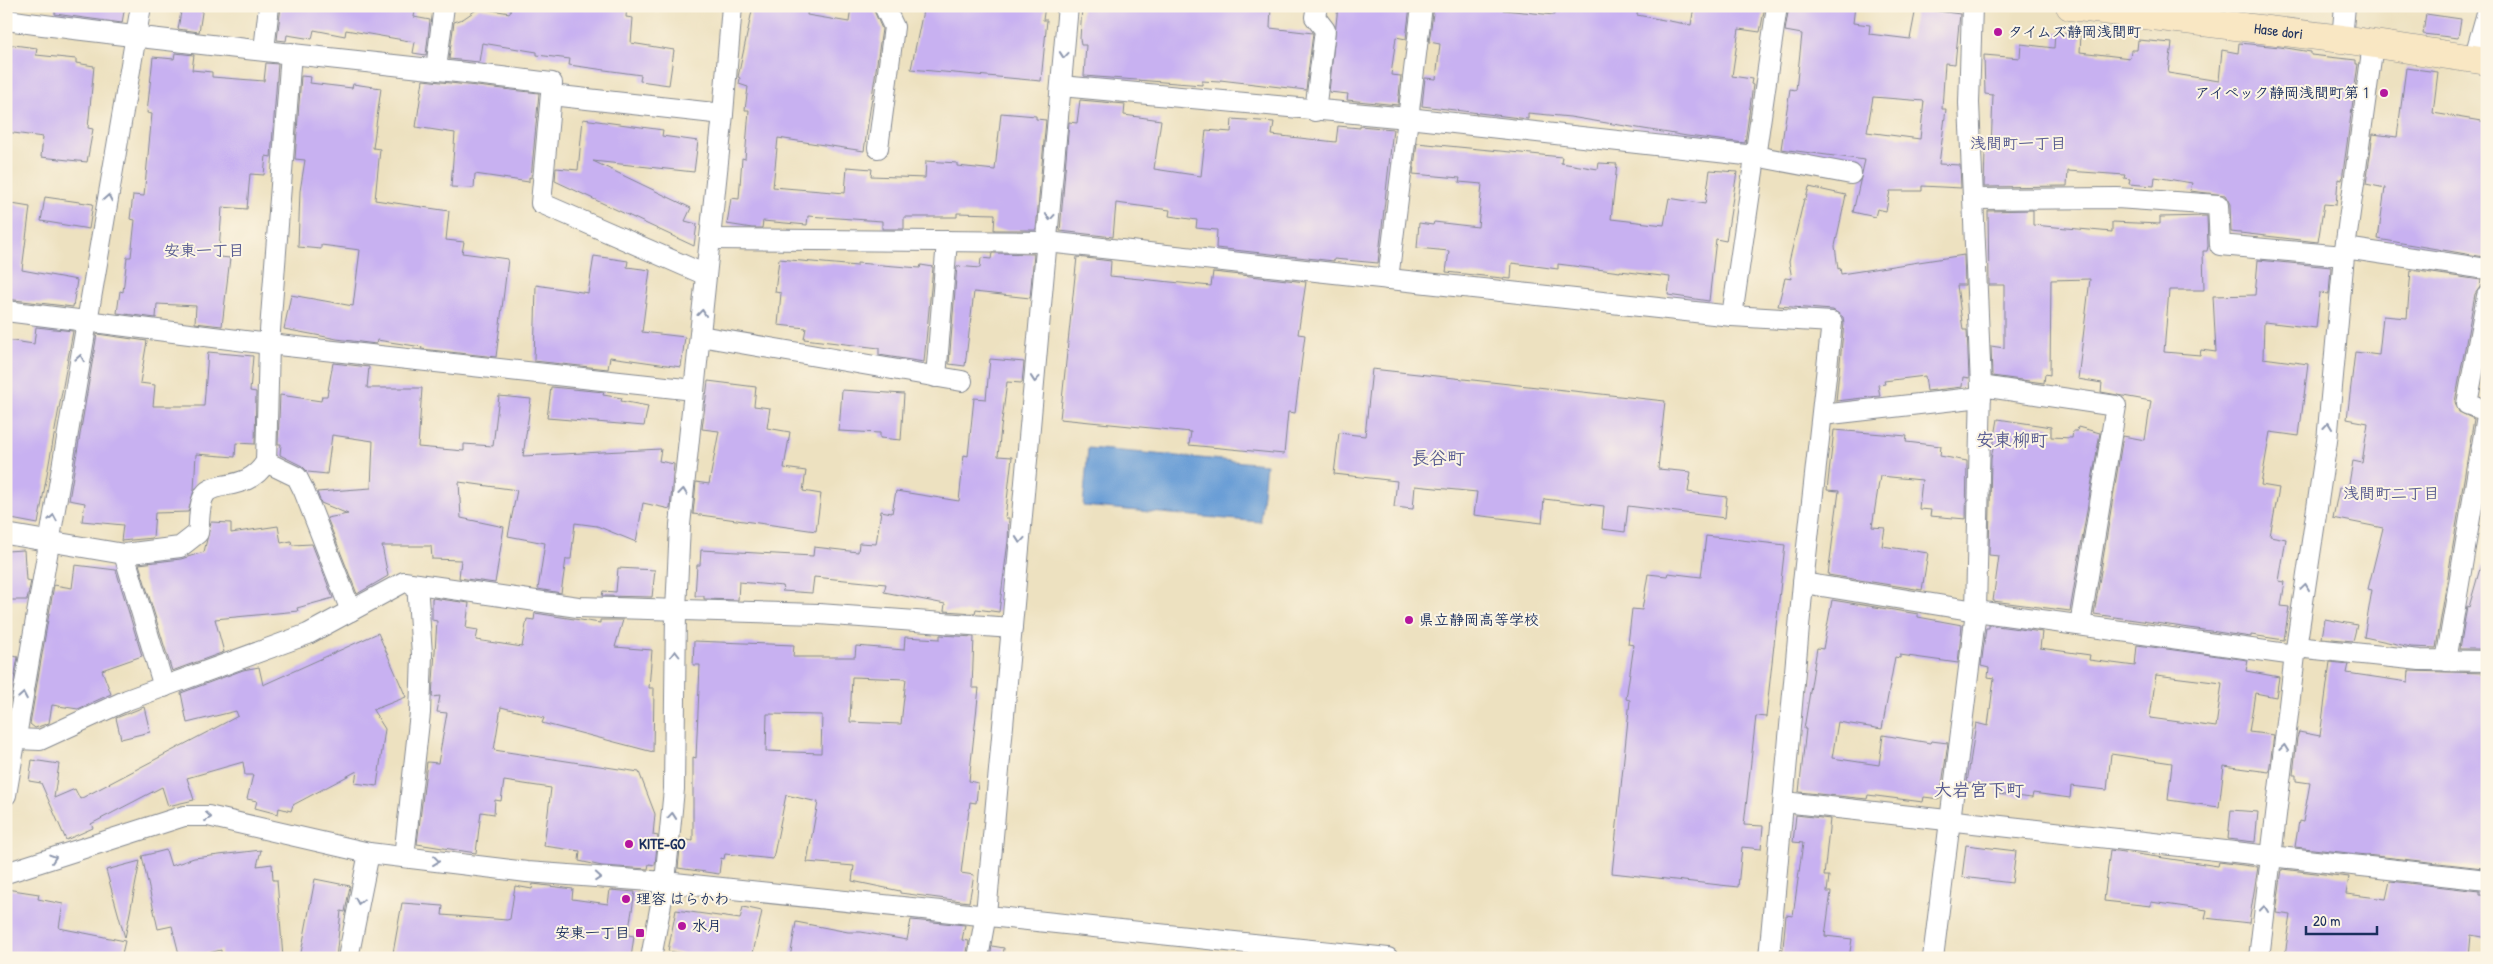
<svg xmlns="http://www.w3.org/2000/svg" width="2493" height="964" font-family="'Patrick Hand','Klee One',sans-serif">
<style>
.water{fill:#6a9ed6;stroke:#42669a}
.building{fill:#c8b1f1;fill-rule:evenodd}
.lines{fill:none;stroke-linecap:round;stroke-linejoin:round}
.street-casing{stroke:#84888f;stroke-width:22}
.secondary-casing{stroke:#84888f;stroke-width:29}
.street{stroke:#fff;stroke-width:20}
.secondary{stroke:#f9e7c3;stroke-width:28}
.oneway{stroke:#8d97ae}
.poi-dot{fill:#b5179e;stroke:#fcf5e5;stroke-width:2}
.labels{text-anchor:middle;stroke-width:4;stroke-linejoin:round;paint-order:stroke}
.street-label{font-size:15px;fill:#1b2f5e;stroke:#fcf5e5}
.poi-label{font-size:15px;font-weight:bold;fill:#1b2f5e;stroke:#fcf5e5;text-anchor:start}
.neighbourhood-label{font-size:16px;font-weight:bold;fill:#585c91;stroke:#fcf5e5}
.quarter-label{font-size:18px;font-weight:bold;fill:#585c91;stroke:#fcf5e5}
</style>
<rect width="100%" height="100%" fill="#fcf5e5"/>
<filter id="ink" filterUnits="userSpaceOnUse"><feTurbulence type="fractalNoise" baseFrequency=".02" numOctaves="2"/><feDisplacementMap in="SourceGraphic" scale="10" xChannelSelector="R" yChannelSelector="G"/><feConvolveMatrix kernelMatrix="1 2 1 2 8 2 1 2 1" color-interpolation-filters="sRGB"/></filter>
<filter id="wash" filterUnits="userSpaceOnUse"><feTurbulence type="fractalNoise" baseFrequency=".0096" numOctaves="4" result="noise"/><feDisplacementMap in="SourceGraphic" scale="20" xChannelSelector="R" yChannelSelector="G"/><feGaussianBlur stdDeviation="1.12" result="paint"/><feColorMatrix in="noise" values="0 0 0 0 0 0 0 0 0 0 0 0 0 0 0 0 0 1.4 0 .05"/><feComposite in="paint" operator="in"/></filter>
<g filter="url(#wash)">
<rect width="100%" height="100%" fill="#ede1c0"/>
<!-- water -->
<polygon class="water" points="1088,448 1266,464 1260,522 1083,506"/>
<g id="blocks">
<!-- building -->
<g class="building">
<polygon points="55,6 125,6 122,23 55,14"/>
<polygon points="182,6 203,6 199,32 178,29"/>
<polygon points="281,6 416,6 414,17 430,20 426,55 413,53 415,42 346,30 345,36 314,30 312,39 287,35 286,41 277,40"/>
<polygon points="511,6 627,6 626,17 633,18 631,43 674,50 669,85 640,81 641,75 569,65 570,59 537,55 537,52 482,43 479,62 449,59 454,22 463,19 479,8 510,13"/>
<polygon points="753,6 808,6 807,15 849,22 851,6 872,6 882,29 864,151 778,138 773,187 845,193 847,167 872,169 871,176 925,178 926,161 957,163 957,166 995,170 1001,113 1036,116 1036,119 1046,120 1036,230 994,230 995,214 957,213 957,217 904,217 904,229 882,229 882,221 808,216 807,225 763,221 762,228 752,228 727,224 731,198 739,199 742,158 745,159 749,110 745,110 748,87 739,84 740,78 738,77"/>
<polygon points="924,6 1045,6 1043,20 1047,20 1041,81 911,69"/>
<polygon points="1082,6 1271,6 1270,28 1313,33 1306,90 1220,80 1220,82 1202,81 1202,85 1084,76 1086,45 1081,45 1080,39"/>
<polygon points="1338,6 1410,6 1406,39 1396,37 1391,75 1401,76 1398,105 1347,100 1348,94 1329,92"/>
<polygon points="1434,6 1503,6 1503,10 1554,15 1555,6 1616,9 1616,6 1638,6 1637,15 1691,25 1694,6 1765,6 1760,32 1739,29 1732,76 1752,79 1751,84 1753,85 1745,143 1687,136 1570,117 1528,113 1528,119 1422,106 1425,78 1436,79 1440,44 1429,42"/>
<path d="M1789 6H1855L1853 23 1870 25 1869 34 1910 39 1916 8 1960 14 1955 64 1945 63 1942 109H1946L1939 164 1960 165 1961 188 1922 186V191H1890L1886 211 1877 209 1875 217 1853 212 1865 160 1781 149 1790 89 1796 90 1802 34 1785 31ZM1873 97 1924 101 1920 139 1867 132Z"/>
<polygon points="2426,14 2461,19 2458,38 2423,34"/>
<polygon points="2055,32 2081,34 2080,52 2130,58 2131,50 2137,50 2138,40 2172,43 2168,73 2219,81 2222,50 2238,53 2239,43 2280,47 2311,52 2311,55 2356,60 2356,64 2358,64 2342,180 2338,179 2336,205 2324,204 2318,242 2231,232 2230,204 2225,195 2190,191 2192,183 2155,177 2154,186 2129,184 2130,179 2124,178 2125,175 2068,171 2067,186 1984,187 1985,150 1991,150 1993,95 1985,94 1984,55 2020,58 2021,44 2054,48"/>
<polygon points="6,44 37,48 36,55 76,59 76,63 94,66 88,128 93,129 87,162 41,157 43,137 6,132"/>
<polygon points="175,53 194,55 192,70 212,72 212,77 264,81 266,63 278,64 271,157 266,156 264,175 250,174 247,209 222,207 219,252 220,257 230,258 222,326 195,323 196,306 157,304 156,318 117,313 120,291 123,292 127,257 131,257 135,220 130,219 133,195 144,196 152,114 147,113 153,57 174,59"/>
<polygon points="2406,68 2438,72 2433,113 2487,122 2487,245 2484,257 2378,239 2385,188 2366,184 2373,134 2397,137"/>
<polygon points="301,76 311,77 310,83 352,88 353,84 381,88 373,148 380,149 375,200 449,211 446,240 464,242 462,253 508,259 496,357 421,349 422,347 377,340 376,344 337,339 284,329 291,295 353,306 360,250 321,245 321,249 298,247 300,191 305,160 295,159"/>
<polygon points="423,80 539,93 531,178 529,177 529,182 475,174 474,188 451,187 455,133 416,127"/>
<polygon points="1080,100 1125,104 1124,115 1161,120 1154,169 1201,176 1206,130 1231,132 1232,119 1274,122 1272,135 1336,142 1338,126 1360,128 1360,126 1393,129 1378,263 1334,259 1334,261 1216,248 1217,230 1196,228 1197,220 1169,216 1170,210 1116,203 1113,237 1060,231 1069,122 1077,123"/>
<polygon points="583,119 663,130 662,136 698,141 694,172 593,161 691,208 685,221 697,224 694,246 555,181 556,168 578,170"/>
<polygon points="1417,143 1562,157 1561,163 1598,169 1599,163 1617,164 1611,219 1664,225 1669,198 1705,204 1710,170 1737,172 1726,241 1716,239 1709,301 1668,295 1670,277 1620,271 1620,272 1558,264 1558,269 1512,263 1511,279 1446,272 1449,251 1417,248 1419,223 1433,225 1434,222 1478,227 1482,184 1459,182 1460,178 1413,174"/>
<polygon points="1809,187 1846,195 1835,246 1838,269 1840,268 1841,274 1964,255 1965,285 1957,285 1963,330 1967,330 1969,378 1963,377 1962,387 1927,391 1925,376 1884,381 1885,384 1878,385 1880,396 1836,401 1844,323 1843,317 1833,310 1778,306 1785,278 1792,279 1789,262 1804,199 1806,199"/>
<polygon points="45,197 93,204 89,229 41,221"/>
<polygon points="6,203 30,207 22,270 77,280 73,307 6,299"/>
<polygon points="2033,210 2033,225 2112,232 2112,222 2160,224 2160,217 2207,216 2208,246 2207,251 2203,251 2204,290 2169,290 2164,352 2200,355 2201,350 2216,352 2213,296 2255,295 2258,260 2331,267 2329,294 2320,293 2316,328 2264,322 2263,358 2308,364 2299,436 2270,432 2261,485 2279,488 2270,536 2286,539 2279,581 2285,582 2281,606 2289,607 2284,640 2251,635 2251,637 2094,614 2123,436 2145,440 2151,401 2101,392 2102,383 2078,379 2090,279 2051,280 2050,375 2045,374 2044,383 1992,376 1991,346 2004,348 2004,285 1989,285 1988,211"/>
<polygon points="992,253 1034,254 1030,298 974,292 965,366 949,364 957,266 980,268 981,258 991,259"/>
<polygon points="594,256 628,261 627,267 650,270 642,332 685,337 681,367 610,357 608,369 534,361 536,285 588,293"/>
<polygon points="1077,257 1111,261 1110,276 1211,286 1213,272 1306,282 1298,334 1305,335 1295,413 1288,412 1284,454 1189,445 1191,432 1060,419"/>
<polygon points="779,259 857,266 857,263 920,268 921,265 933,267 924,362 879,355 879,348 804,339 806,328 778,325 781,293 775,292"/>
<polygon points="2411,270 2481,280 2480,287 2475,294 2455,402 2459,412 2474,419 2436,648 2411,647 2364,637 2372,590 2368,589 2383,528 2333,518 2339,488 2348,489 2353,461 2362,463 2368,423 2347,419 2355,352 2379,355 2383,316 2407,318"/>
<polygon points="36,327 73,331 38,524 6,518 6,340 34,344"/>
<polygon points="97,334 147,341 140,383 155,385 153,406 204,406 208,352 253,356 250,391 256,392 255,444 236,443 235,457 196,454 194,490 188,512 155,513 153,538 121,541 123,525 82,521 85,503 69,500"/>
<polygon points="990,359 1024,362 1022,383 1007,382 1001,428 998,456 1012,457 1005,518 1009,518 1008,541 999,612 976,609 975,613 944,611 945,604 884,592 886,584 814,577 812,593 782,591 783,586 739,582 738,600 704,599 704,596 695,596 697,565 700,565 701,550 813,556 814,547 858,552 859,543 876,544 881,511 892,513 896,491 959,501 964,455 968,456 974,398 986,399"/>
<polygon points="333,363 369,367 367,388 422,388 418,447 464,451 464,444 493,446 499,396 531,399 523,456 661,449 659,461 674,464 670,509 643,503 636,542 597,526 575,523 571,559 566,559 561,593 538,589 545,543 508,536 517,490 459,482 461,518 504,527 495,583 459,578 461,560 432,559 431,546 382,546 388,576 357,594 327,518 348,514 321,503 317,492 371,488 373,441 332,435 327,474 308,472 302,466 280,455 281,444 278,444 280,395 321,401 322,396 327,396"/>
<polygon points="1372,369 1665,401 1658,469 1691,472 1688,492 1727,497 1725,518 1628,506 1625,532 1602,529 1604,506 1544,499 1542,523 1474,515 1477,492 1415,486 1413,509 1394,507 1397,481 1334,474 1339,433 1365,436"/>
<polygon points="708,381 756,387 754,406 770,408 767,428 790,432 784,468 806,471 803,491 821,494 816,531 693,514 696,482 709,484 719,431 702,429"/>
<polygon points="551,387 604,392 603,395 622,398 621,401 648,406 644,426 547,418"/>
<polygon points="842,390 904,394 901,440 880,438 880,433 839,431"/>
<polygon points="1998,419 2051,427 2051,437 2072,438 2073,431 2077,431 2078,427 2100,433 2070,611 1993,601 1999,556 1989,555 1991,459"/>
<polygon points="1834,430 1907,436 1906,442 1941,446 1940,456 1967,461 1966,519 1930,516 1931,510 1919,509 1922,480 1880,476 1872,527 1885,528 1882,546 1928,553 1922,590 1828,575 1839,491 1827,490"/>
<polygon points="211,522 231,523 231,533 278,526 281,543 291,541 292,545 312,544 333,598 297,608 298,611 215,619 224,652 172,671 139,564 181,559 204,552"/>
<polygon points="1706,536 1785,545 1766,717 1756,716 1744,825 1763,826 1761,849 1742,847 1738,887 1612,873 1630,700 1626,699 1634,645 1628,644 1632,609 1642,610 1648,574 1667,576 1668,573 1701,577"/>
<polygon points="24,550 26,580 31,581 27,600 6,600 6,551"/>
<polygon points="75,565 116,570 142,656 102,670 111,694 78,709 52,705 49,723 35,728 30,724 54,585 72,588"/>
<polygon points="2481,565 2487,566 2486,649 2460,649 2467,606 2469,607"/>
<polygon points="618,568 655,570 652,597 602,596 603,591 616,592"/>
<polygon points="432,598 469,603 466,628 478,630 476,640 522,647 527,619 534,620 535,613 600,623 600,620 623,620 615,647 652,650 649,688 654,688 653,752 542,723 544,718 501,707 494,750 639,772 655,814 653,835 658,836 655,865 649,864 648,869 602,866 579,861 580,851 544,846 551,788 504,781 501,801 495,800 494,814 481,812 476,853 417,844 427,762 438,763 447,713 437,712 440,696 432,697 437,621 432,620"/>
<polygon points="1832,600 1918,614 1918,617 1962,625 1958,663 1900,655 1900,658 1895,657 1882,729 1838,722 1832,758 1879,765 1883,735 1930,743 1931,741 1948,743 1940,799 1924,797 1923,802 1868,795 1867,799 1799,792 1806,729 1804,729 1817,648 1823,649"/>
<polygon points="2325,619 2357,625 2353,641 2322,638"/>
<path d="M1989 625 2042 632 2040 648 2090 655 2089 660 2135 666 2137 645 2248 660 2246 671 2279 677 2276 697 2255 693 2249 732 2274 735 2269 772 2224 766 2219 807 2168 800 2172 763 2111 754 2107 790 2071 786 2070 798 2033 793 2032 798 1997 794 1998 787 1967 783 1976 723 1988 726 1994 678 1988 677 1989 668 1981 666 1986 628H1989ZM2156 675 2222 683 2216 727 2150 718Z"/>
<polygon points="378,633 406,697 373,710 385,729 377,786 355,783 357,771 293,805 291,811 279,808 278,814 255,808 257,801 247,799 253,775 245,775 243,762 187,778 194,800 168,806 162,787 91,824 93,828 66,840 41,783 29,781 32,760 59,764 54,798 75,789 80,799 238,716 236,711 187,723 181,693 243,670 259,667 263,685"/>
<path d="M940 635 974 637 972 688H979L969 781 978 783 976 803 970 802 961 873 974 875 969 902 900 893V891L852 881 854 866 807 862 818 802 786 795 773 859 725 854 724 859 721 858 719 874 678 868 681 839 693 841V757L696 758 700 665H693L694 641 794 645 793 657H855L856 646 904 650 905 637 940 639ZM852 677 906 679 901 724 850 722ZM767 714 822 715 821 753 766 751Z"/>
<polygon points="6,655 18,657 7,717 6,717"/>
<polygon points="2330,662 2349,664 2347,673 2408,682 2409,671 2485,673 2484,677 2487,677 2487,842 2483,868 2295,847 2299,821 2303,822 2310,783 2296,781 2296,775 2293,775 2297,738 2299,732 2320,736"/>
<polygon points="144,707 150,732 121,739 116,718"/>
<polygon points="2231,810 2258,812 2255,842 2228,839"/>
<polygon points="1796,815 1830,819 1824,876 1829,876 1827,892 1831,892 1825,936 1852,939 1849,958 1782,958 1786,915 1793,916 1803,843 1793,842"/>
<polygon points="1966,845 2016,851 2012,883 1962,877"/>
<polygon points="166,850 171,866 194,858 261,850 257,866 272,864 273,880 277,880 283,958 221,958 221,950 189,958 180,958 172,926 158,929 142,856"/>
<polygon points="2110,850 2218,866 2219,862 2258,867 2249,923 2205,918 2207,910 2151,902 2151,906 2104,901"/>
<polygon points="140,861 125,938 106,870"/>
<polygon points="2282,869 2349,877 2346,894 2386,899 2390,881 2480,891 2480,895 2487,896 2487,938 2471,935 2469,958 2302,958 2285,955 2291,915 2276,913"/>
<polygon points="315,879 350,886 345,912 341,911 336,958 300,958"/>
<polygon points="533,884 573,889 572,899 608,904 610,890 635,892 628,935 634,936 631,958 415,958 415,956 393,953 402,903 443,906 442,915 507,920 510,919 515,886 532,889"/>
<polygon points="6,889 39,894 38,899 63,904 59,928 125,941 121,958 6,958"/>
<polygon points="743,907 762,911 752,958 706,958 668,951 676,910 740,919"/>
<polygon points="911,920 965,925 962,940 969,941 966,958 790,958 796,922 848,932 861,932 907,940"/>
<polygon points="992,946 1004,948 1003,958 990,958"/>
</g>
</g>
</g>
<g filter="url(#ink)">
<use href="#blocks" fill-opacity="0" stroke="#84888f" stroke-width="1"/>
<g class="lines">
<!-- street casing -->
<g class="street-casing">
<g id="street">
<path d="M6 20C188 45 370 61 552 83L541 203 706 275"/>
<polyline points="2342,39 2345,6"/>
<polyline points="264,50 269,6"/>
<polyline points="2474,59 2487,13"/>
<polyline points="436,69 444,6"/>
<polyline points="1061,86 1408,118 1755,156 1851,174"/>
<polyline points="551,95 723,114"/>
<polyline points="1315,111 1325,30 1315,17 1317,6"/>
<polyline points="878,148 894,27 884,6"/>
<polyline points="1974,199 2117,198 2218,205 2220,245 2344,256"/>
<polyline points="710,239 1047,242 1732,316 1832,322 1803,583 1769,958"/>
<polyline points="2345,248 2487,269"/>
<polyline points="1388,279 1422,6"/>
<polyline points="2487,296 2467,404 2487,411"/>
<polyline points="6,311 269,344 694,390"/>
<polyline points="1732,316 1777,6"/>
<polyline points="700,336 962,381"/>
<polyline points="936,377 947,241"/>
<polyline points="1981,386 2116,406 2080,625"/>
<polyline points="1822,415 1981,397"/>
<polyline points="266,462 297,477 304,491 351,611"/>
<path d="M6 534 124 554 180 547 198 533C200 521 198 505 205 494 215 480 248 492 266 462L269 344 291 53"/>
<polyline points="124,554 164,687"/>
<polyline points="1803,583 1976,611 2295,655"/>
<polyline points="2296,647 2420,660 2487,661"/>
<polyline points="2446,661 2487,416"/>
<polyline points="16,739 40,740 127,700 308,634 404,582 578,607 819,614 1012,628"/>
<polyline points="6,795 141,6"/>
<polyline points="1784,802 2487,880"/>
<polyline points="404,857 420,713 422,654 417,584"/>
<polyline points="6,873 184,816 208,816 369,853 527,872 665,882 1388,958"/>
<polyline points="348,958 369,853"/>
<polyline points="651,958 665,882 674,789 676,610 680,525 723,114 732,6"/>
<polyline points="978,958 986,914 1068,6"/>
<polyline points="1933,958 1976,611 1981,386 1969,103 1972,6"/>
<polyline points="2259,958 2295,655 2327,441 2344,256 2373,44"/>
</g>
</g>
<!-- secondary casing -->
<g class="secondary-casing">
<g id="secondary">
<path id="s1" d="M2070 6 2342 39 2487 61"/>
</g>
</g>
<!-- street -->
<use href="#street" class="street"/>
<!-- secondary -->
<use href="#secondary" class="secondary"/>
</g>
<!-- one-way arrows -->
<defs><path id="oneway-chevron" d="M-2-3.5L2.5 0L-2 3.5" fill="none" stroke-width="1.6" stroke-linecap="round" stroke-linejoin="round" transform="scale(1.25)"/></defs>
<g class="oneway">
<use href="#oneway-chevron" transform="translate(1064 55) rotate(95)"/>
<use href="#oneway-chevron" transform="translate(108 198) rotate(-80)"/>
<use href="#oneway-chevron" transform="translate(1050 217) rotate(95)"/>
<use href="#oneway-chevron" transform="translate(702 313) rotate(-84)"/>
<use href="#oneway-chevron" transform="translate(80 358) rotate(-80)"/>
<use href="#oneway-chevron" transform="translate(1035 379) rotate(95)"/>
<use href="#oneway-chevron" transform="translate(2328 426) rotate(-84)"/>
<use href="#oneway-chevron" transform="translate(683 492) rotate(-84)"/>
<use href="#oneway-chevron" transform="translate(53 518) rotate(-80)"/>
<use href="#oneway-chevron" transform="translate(1020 540) rotate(95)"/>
<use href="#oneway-chevron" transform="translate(2305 587) rotate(-82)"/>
<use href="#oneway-chevron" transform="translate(675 654) rotate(-90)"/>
<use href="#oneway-chevron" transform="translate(23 696) rotate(-80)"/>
<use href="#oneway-chevron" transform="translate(2284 748) rotate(-83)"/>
<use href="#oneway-chevron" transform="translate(672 816) rotate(-85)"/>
<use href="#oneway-chevron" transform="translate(208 817) rotate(6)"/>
<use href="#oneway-chevron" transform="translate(53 858) rotate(-18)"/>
<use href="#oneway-chevron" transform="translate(436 861) rotate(7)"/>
<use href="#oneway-chevron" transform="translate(598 877) rotate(4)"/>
<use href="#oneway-chevron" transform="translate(359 901) rotate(101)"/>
<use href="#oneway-chevron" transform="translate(2264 909) rotate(-84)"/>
</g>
</g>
<!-- markers -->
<g class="poi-dot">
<circle cx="1998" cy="32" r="5"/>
<circle cx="2384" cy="93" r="5"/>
<circle cx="1409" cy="620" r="5"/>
<circle cx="629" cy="844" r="5"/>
<circle cx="626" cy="899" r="5"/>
<circle cx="682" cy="926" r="5"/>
<rect x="635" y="928" width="10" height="10" rx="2.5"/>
</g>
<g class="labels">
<!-- street labels -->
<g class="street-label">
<text dy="5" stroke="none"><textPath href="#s1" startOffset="210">Hase dori</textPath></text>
</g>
<!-- poi labels -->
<g class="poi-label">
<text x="2008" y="37">タイムズ静岡浅間町</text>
<text x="2374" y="98" text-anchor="end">アイペック静岡浅間町第１</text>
<text x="1419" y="625">県立静岡高等学校</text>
<text x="639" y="849">KITE-GO</text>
<text x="636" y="904">理容 はらかわ</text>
<text x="692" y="931">水月</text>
<text x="630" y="938" text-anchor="end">安東一丁目</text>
</g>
<!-- neighbourhood labels -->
<g class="neighbourhood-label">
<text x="2018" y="149">浅間町一丁目</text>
<text x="204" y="256">安東一丁目</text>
<text x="2391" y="499">浅間町二丁目</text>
</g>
<!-- quarter labels -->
<g class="quarter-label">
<text x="2012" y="446">安東柳町</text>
<text x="1438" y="464">長谷町</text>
<text x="1979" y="796">大岩宮下町</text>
</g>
</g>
<!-- margin -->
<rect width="2493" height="964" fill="none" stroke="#fcf5e5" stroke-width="25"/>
<!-- scale -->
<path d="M2306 926v8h71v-8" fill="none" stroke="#1b2f5e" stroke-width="2.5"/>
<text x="2313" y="926" font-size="15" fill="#1b2f5e" stroke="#fcf5e5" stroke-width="4" paint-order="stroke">20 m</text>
</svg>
